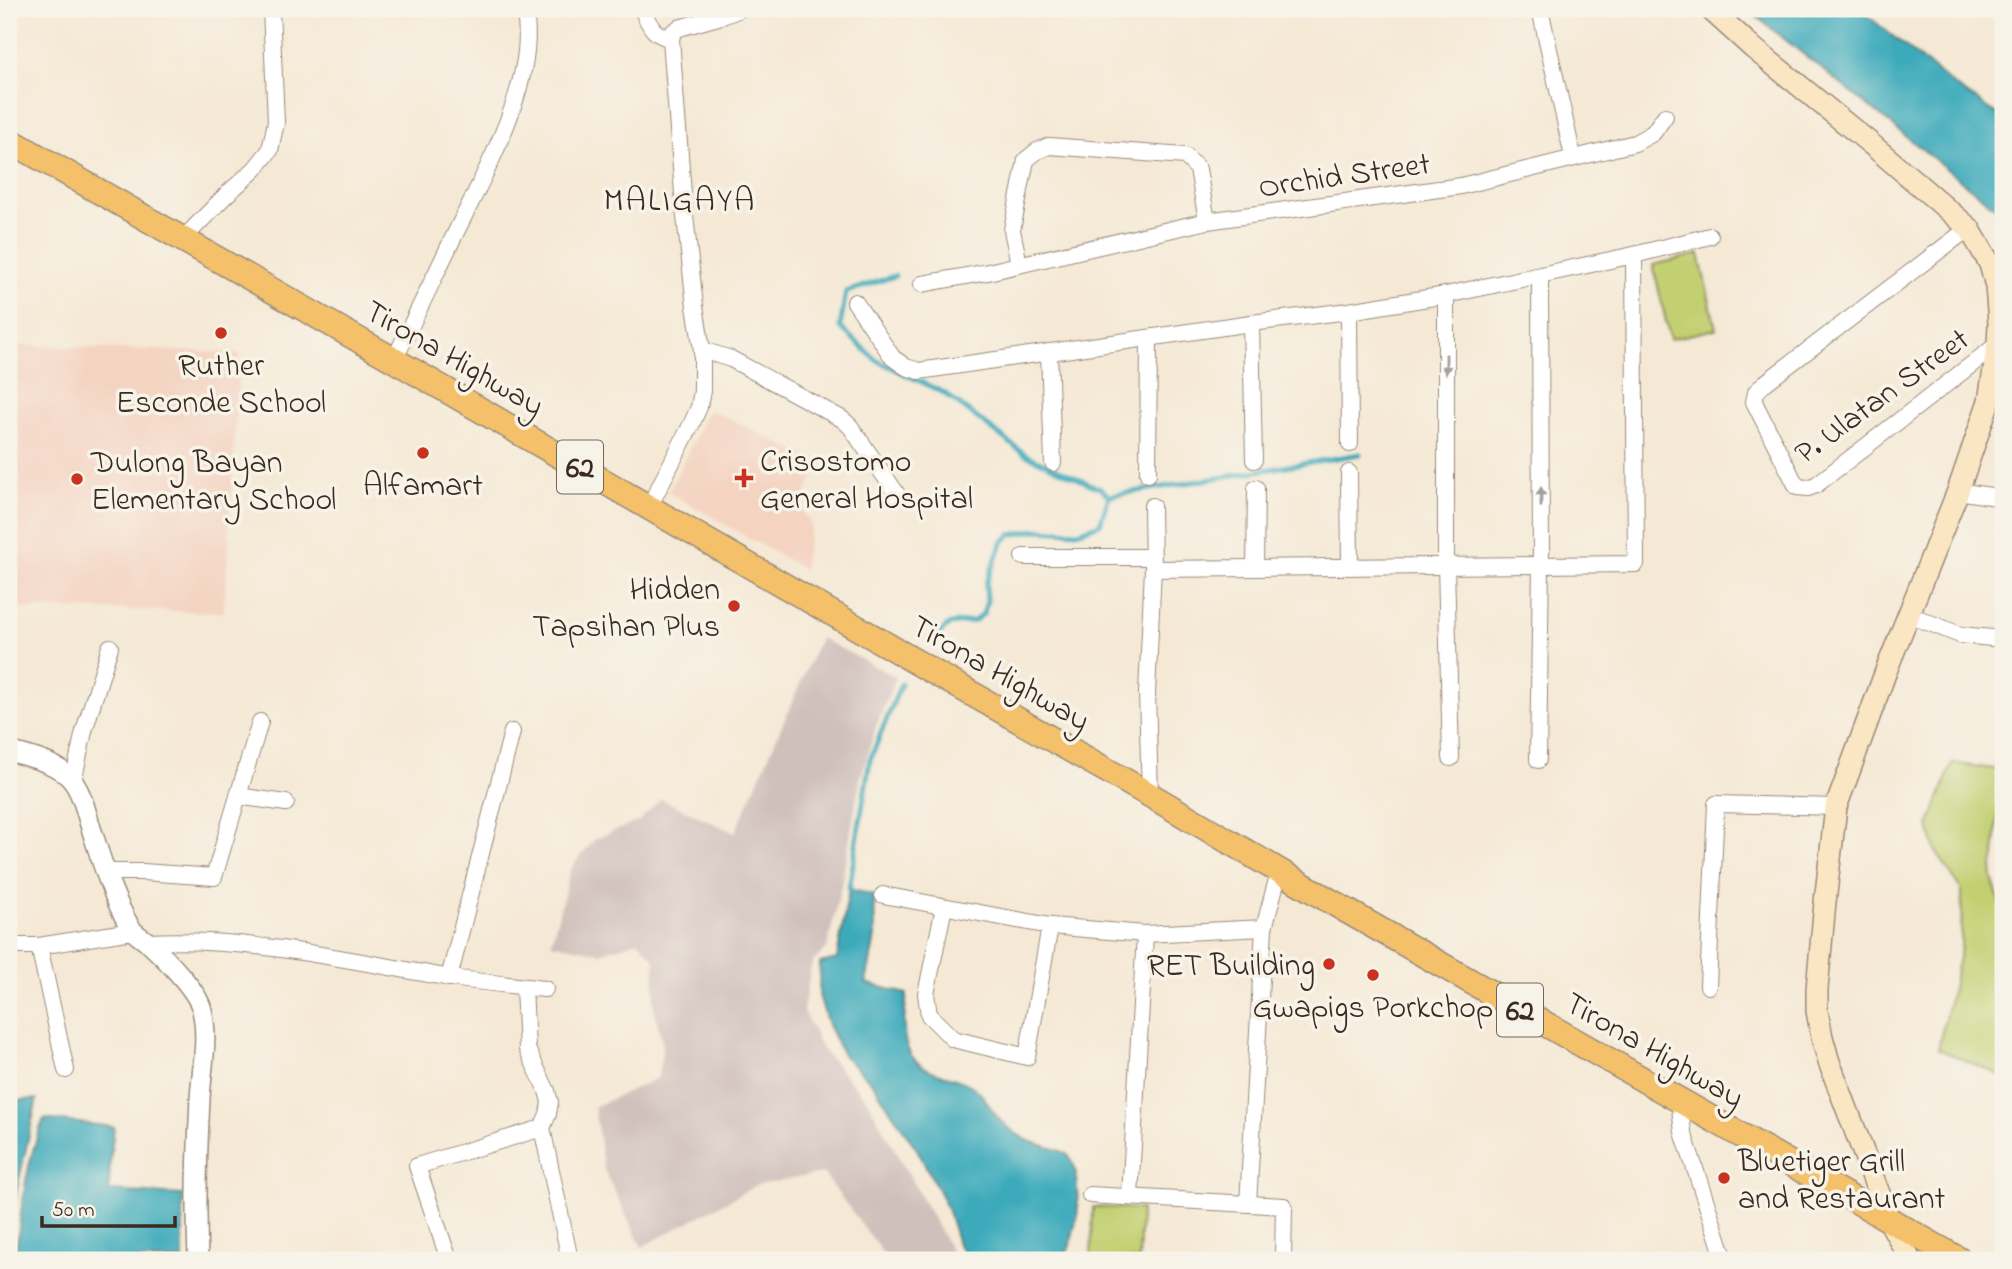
<svg xmlns="http://www.w3.org/2000/svg" width="2012" height="1269" font-family="'Indie Flower',sans-serif">
<style>
.built{fill:#f4d3c1}
.industrial{fill:#d0c0bc}
.green{fill:#c2d072;stroke:#7e7d48;stroke-width:2}
.water{fill:#3caabb;stroke:#3c6a6c;stroke-width:2}
.lines{fill:none;stroke-linecap:round;stroke-linejoin:round}
.stream{stroke:#3caabb;stroke-width:5}
.minor-casing{stroke:#988a7a;stroke-width:18}
.tertiary-casing{stroke:#988a7a;stroke-width:22}
.secondary-casing{stroke:#988a7a;stroke-width:24}
.primary-casing{stroke:#988a7a;stroke-width:27}
.minor{stroke:#fff;stroke-width:16}
.tertiary{stroke:#fff;stroke-width:19}
.secondary{stroke:#fbe6c4;stroke-width:21}
.primary{stroke:#f4c16b;stroke-width:24}
.oneway{fill:#a79f9a}
.poi-dot{fill:#c8321e;stroke:#f7f3e8;stroke-width:2.5}
.labels{text-anchor:middle;stroke-width:7;stroke-linejoin:round;paint-order:stroke}
.shield{fill:#f7f3e8;stroke:#73665b;stroke-width:2}
.shield-label{font-size:30px;font-weight:bold;fill:#3b2a1e}
.street-label{font-size:32px;fill:#3b2a1e;stroke:#f7f3e8}
.poi-label{font-size:32px;fill:#3b2a1e;stroke:#f7f3e8}
.neighbourhood-label{font-size:33px;letter-spacing:2px;fill:#3b2a1e;stroke:#f7f3e8}
</style>
<rect width="100%" height="100%" fill="#f7f3e8"/>
<filter id="ink" filterUnits="userSpaceOnUse"><feTurbulence type="fractalNoise" baseFrequency=".0143" numOctaves="2"/><feDisplacementMap in="SourceGraphic" scale="14" xChannelSelector="R" yChannelSelector="G"/><feConvolveMatrix kernelMatrix="1 2 1 2 8 2 1 2 1" color-interpolation-filters="sRGB"/></filter>
<filter id="wash" filterUnits="userSpaceOnUse"><feTurbulence type="fractalNoise" baseFrequency=".00686" numOctaves="4" result="noise"/><feDisplacementMap in="SourceGraphic" scale="28" xChannelSelector="R" yChannelSelector="G"/><feGaussianBlur stdDeviation="1.57" result="paint"/><feColorMatrix in="noise" values="0 0 0 0 0 0 0 0 0 0 0 0 0 0 0 0 0 1.4 0 .05"/><feComposite in="paint" operator="in"/></filter>
<g filter="url(#wash)">
<rect width="100%" height="100%" fill="#f5e9d5"/>
<!-- built -->
<g class="built">
<polygon points="9,345 240,353 224,612 9,608"/>
<polygon points="709,409 820,463 800,506 811,525 803,569 668,492"/>
</g>
<!-- industrial -->
<polygon class="industrial" points="820,638 896,677 876,726 860,780 842,882 827,948 812,963 803,1010 822,1049 867,1100 956,1260 888,1260 823,1173 757,1185 642,1247 604,1170 594,1107 658,1078 663,1046 654,1007 655,959 638,941 600,953 551,943 571,868 595,839 639,821 661,799 735,833"/>
<!-- green -->
<g class="green">
<polygon points="1699,254 1716,329 1670,339 1653,265"/>
<polygon points="1952,763 2002,770 1992,878 2003,913 2002,1076 1938,1049 1961,949 1962,891 1935,850 1929,826"/>
<polygon points="1093,1207 1141,1209 1139,1260 1091,1260"/>
</g>
<!-- water -->
<g class="water">
<polygon points="1747,9 1859,9 1956,87 2003,118 2003,214"/>
<path d="M849 889 874 895 875 937 866 983 907 994C905 1015 898 1044 916 1061 931 1075 952 1075 970 1085 986 1094 991 1114 1005 1125 1011 1130 1019 1136 1027 1140 1060 1154 1076 1143 1077 1189 1078 1200 1079 1211 1076 1221 1072 1234 1071 1252 1061 1260H967L958 1244 946 1205 918 1151 873 1084 843 1055 828 1025 819 995 820 963 837 959Z"/>
<polygon points="37,1099 18,1184 9,1238 9,1101"/>
<path d="M44 1119 114 1127 110 1162 109 1191 183 1195V1260H15C21 1213 25 1163 44 1119Z"/>
</g>
<g class="lines">
<!-- stream -->
<g class="stream">
<polyline points="895,276 846,292 840,327 876,360 944,393 1026,455 1101,489 1109,496 1100,524 1078,532 1035,530 1010,535 1002,543 986,583 987,601 983,614 974,621 950,624 933,639"/>
<polyline points="1109,496 1360,454"/>
<polyline points="849,889 870,760 901,684"/>
</g>
</g>
</g>
<g filter="url(#ink)">
<g class="lines">
<!-- minor casing -->
<g class="minor-casing">
<g id="minor">
<path d="M642 9C651 27 651 33 671 39"/>
<polyline points="1540,9 1573,157"/>
<polyline points="1969,228 1765,383 1756,392 1754,402 1797,487 1808,488 1816,485 1998,344"/>
<polyline points="183,239 225,196 255,169 270,150 276,122 271,9"/>
<polyline points="1019,264 1012,230 1026,160 1037,151 1049,146 1185,156 1198,169 1207,221"/>
<polyline points="922,284 988,272 1207,221 1461,186 1635,143 1653,133 1665,116"/>
<polyline points="1446,295 1446,566 1451,758"/>
<polyline points="855,302 893,358 906,367 919,371 1251,323 1349,311 1446,295 1634,255 1710,236"/>
<polyline points="1349,311 1350,444"/>
<polyline points="1251,323 1254,460"/>
<polyline points="702,350 731,359 842,419 850,426 899,497"/>
<polyline points="1049,352 1053,463"/>
<path d="M394 360C416 316 436 273 457 230 486 171 540 75 524 9"/>
<polyline points="1349,473 1350,567"/>
<polyline points="1148,474 1149,338"/>
<polyline points="1958,491 2003,498"/>
<polyline points="649,507 692,423 699,407 702,391 702,350 695,306 684,207 671,39 673,32 679,28 725,15 740,9"/>
<polyline points="1023,557 1153,557"/>
<polyline points="1255,568 1256,488"/>
<polyline points="1153,569 1636,564 1634,255"/>
<polyline points="1910,615 1960,635 2003,639"/>
<polyline points="1538,760 1541,565 1540,276"/>
<polyline points="73,782 84,731 110,647"/>
<polyline points="1150,795 1147,693 1153,569 1152,506"/>
<polyline points="238,796 286,803"/>
<polyline points="106,872 143,872 214,877 260,722"/>
<polyline points="883,895 1050,926 1145,934 1264,928"/>
<polyline points="944,907 926,994 929,1015 953,1039 1027,1057 1050,926"/>
<path d="M148 942C248 937 347 960 445 977 478 982 512 985 545 989"/>
<polyline points="9,946 39,946 132,931"/>
<polyline points="39,946 66,1070"/>
<polyline points="449,978 512,732"/>
<polyline points="1708,986 1716,804 1836,807"/>
<polyline points="524,987 527,1049 547,1091 550,1102 548,1114 542,1128"/>
<polyline points="1679,1101 1683,1132 1725,1260"/>
<polyline points="1090,1195 1284,1206 1283,1260"/>
<polyline points="1130,1197 1145,934"/>
<polyline points="1248,1204 1264,928 1279,872"/>
<polyline points="449,1260 417,1166 542,1128 570,1260"/>
</g>
</g>
<!-- tertiary casing -->
<g class="tertiary-casing">
<path id="tertiary" d="M9 751C29 757 56 762 71 779 82 792 86 812 91 828 102 862 112 896 130 927 135 935 143 938 150 944 165 958 198 991 202 1010 209 1039 201 1072 200 1100 197 1154 196 1207 198 1260"/>
</g>
<!-- secondary casing -->
<g class="secondary-casing">
<polyline id="secondary" points="1710,9 1753,48 1871,144 1969,228 1990,264 1996,286 1999,324 1998,344 1989,401 1958,491 1886,671 1836,807 1825,902 1817,989 1817,1011 1822,1037 1829,1062 1890,1222 1910,1260"/>
</g>
<!-- primary casing -->
<g class="primary-casing">
<polyline id="primary" points="9,140 394,360 937,674 1150,795 1347,911 1960,1260"/>
</g>
<!-- minor -->
<use href="#minor" class="minor"/>
<!-- tertiary -->
<use href="#tertiary" class="tertiary"/>
<!-- secondary -->
<use href="#secondary" class="secondary"/>
<!-- primary -->
<use href="#primary" class="primary"/>
</g>
<!-- one-way arrows -->
<defs><path id="oneway-solid" d="M-6-.8H1V-3.2L6.5 0L1 3.2V.8H-6Z" transform="scale(1.75)"/></defs>
<g class="oneway">
<use href="#oneway-solid" transform="translate(1446 364) rotate(90)"/>
<use href="#oneway-solid" transform="translate(1541 497) rotate(-90)"/>
</g>
</g>
<!-- markers -->
<g class="poi-dot">
<circle cx="221" cy="333" r="7"/>
<circle cx="423" cy="453" r="7"/>
<path d="M740.5 467.5h7v7h7v7h-7v7h-7v-7h-7v-7h7z"/>
<circle cx="77" cy="479" r="7"/>
<circle cx="734" cy="606" r="7"/>
<circle cx="1329" cy="964" r="7"/>
<circle cx="1373" cy="975" r="7"/>
<circle cx="1724" cy="1178" r="7"/>
</g>
<g class="labels">
<!-- shield labels -->
<g class="shield">
<rect x="557" y="440.5" width="46" height="53" rx="5"/>
<rect x="1497" y="983.5" width="46" height="53" rx="5"/>
</g>
<g class="shield-label">
<text x="580" y="477">62</text>
<text x="1520" y="1020">62</text>
</g>
<!-- street labels -->
<g class="street-label">
<text transform="translate(1344 174) rotate(-8)" y="11">Orchid Street</text>
<text transform="translate(455 357) rotate(30)" y="11">Tirona Highway</text>
<text transform="translate(1881 395) rotate(-36)" y="11">P. Ulatan Street</text>
<text transform="translate(1001 672) rotate(30)" y="11">Tirona Highway</text>
<text transform="translate(1655 1049) rotate(30)" y="11">Tirona Highway</text>
</g>
<!-- poi labels -->
<g class="poi-label">
<text x="221" y="375">Ruther<tspan x="221" dy="37">Esconde School</tspan></text>
<text x="760" y="471" text-anchor="start">Crisostomo<tspan x="760" dy="37">General Hospital</tspan></text>
<text x="91" y="472" text-anchor="start">Dulong Bayan<tspan x="91" dy="37">Elementary School</tspan></text>
<text x="423" y="495">Alfamart</text>
<text x="720" y="599" text-anchor="end">Hidden<tspan x="720" dy="37">Tapsihan Plus</tspan></text>
<text x="1315" y="975" text-anchor="end">RET Building</text>
<text x="1373" y="1017">Gwapigs Porkchop</text>
<text x="1738" y="1171" text-anchor="start">Bluetiger Grill<tspan x="1738" dy="37">and Restaurant</tspan></text>
</g>
<!-- neighbourhood labels -->
<g class="neighbourhood-label">
<text x="680" y="210">MALIGAYA</text>
</g>
</g>
<!-- margin -->
<rect width="2012" height="1269" fill="none" stroke="#f7f3e8" stroke-width="35"/>
<!-- scale -->
<path d="M42 1216v10h133v-10" fill="none" stroke="#3b2a1e" stroke-width="3.5"/>
<text x="52" y="1216" font-size="21" fill="#3b2a1e" stroke="#f7f3e8" stroke-width="5" paint-order="stroke">50 m</text>
</svg>
